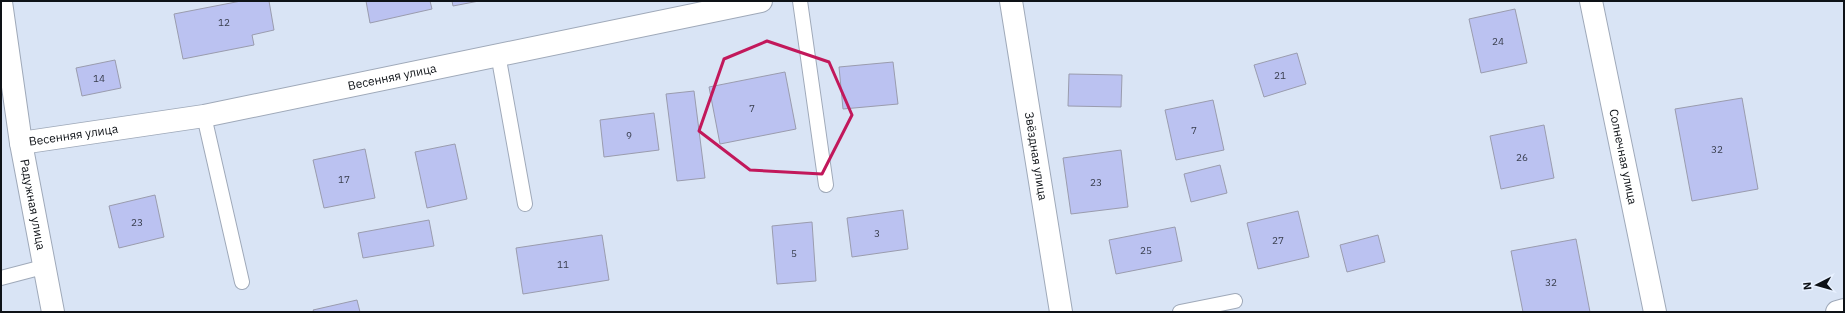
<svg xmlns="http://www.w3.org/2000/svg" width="1845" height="313" font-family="'IBM Plex Sans',sans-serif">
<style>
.building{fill:#bbc2f1;stroke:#9a9cae}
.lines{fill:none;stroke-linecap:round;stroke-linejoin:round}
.lane-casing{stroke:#9fa9b9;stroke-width:16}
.street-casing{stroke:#9fa9b9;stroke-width:24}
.lane{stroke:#fff;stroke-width:14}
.street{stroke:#fff;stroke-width:22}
.marked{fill:none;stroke:#c2185b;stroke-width:3;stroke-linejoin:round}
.labels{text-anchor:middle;stroke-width:3;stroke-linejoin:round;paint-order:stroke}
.number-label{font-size:10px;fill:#393e4e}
.street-label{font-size:12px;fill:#0e1217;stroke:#e8f1ff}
</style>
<rect width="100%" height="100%" fill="#d9e4f5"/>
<!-- building -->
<g class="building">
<polygon points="241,1 269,1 274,30 252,35 254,45 183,59 174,14"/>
<polygon points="366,1 430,1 432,9 370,23"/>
<polygon points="452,1 479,1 453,6"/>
<polygon points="1515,9 1527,63 1481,73 1469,19"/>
<polygon points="1297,53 1306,84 1264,97 1254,65"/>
<polygon points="115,60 121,88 82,96 76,68"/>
<polygon points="893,62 898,104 843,109 839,67"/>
<polygon points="785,72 796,129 720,144 709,87"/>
<polygon points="1069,74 1122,75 1121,107 1068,106"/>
<polygon points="694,91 705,178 677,181 666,94"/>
<polygon points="1742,98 1758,189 1692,201 1675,109"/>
<polygon points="1213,100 1224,150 1176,160 1165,110"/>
<polygon points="654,113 659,150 604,157 600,120"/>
<polygon points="1544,125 1554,178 1501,189 1490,136"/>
<polygon points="455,144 467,199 427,208 415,152"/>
<polygon points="365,149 375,198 324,208 313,160"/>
<polygon points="1121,150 1128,207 1071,214 1063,158"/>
<polygon points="1220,165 1227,193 1191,202 1184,174"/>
<polygon points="155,195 164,237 119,248 109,206"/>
<polygon points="903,210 908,249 852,257 847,218"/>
<polygon points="1298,211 1309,257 1258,269 1247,223"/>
<polygon points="429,220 434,246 363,258 358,233"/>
<polygon points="812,222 816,281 777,284 772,226"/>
<polygon points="1175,227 1182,261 1116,274 1109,240"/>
<polygon points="602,235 609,280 523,294 516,248"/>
<polygon points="1378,235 1385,262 1347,272 1340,245"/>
<polygon points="1576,239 1590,312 1523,312 1511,251"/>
<polygon points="357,300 360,312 314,312 313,310"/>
</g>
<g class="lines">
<!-- lane casing -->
<g class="lane-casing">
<g id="lane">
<polyline points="800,1 826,185"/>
<polyline points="498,54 525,204"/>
<polyline points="204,116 242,282"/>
<polyline points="1,278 43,267"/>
<polyline points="1180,312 1235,301"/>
</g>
</g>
<!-- street casing -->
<g class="street-casing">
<g id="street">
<path id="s1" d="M1011 1 1061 312"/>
<path id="s2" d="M1591 1 1655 312"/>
<path id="s3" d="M1 2 21 143 53 312"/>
<path id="s4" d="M21 143 204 116 761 1"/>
<polyline points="1837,312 1844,310"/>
</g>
</g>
<!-- lane -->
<use href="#lane" class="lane"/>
<!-- street -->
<use href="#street" class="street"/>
</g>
<!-- marked area -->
<path class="marked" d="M767 41 829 62 852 115 822 174 750 170 699 131 724 59Z"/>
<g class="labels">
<!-- number labels -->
<g class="number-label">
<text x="224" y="26">12</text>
<text x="1498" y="45">24</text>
<text x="1280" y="79">21</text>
<text x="99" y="82">14</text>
<text x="752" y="112">7</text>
<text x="1194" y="134">7</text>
<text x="629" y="139">9</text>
<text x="1717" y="153">32</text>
<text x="1522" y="161">26</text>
<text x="344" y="183">17</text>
<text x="1096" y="186">23</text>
<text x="137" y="226">23</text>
<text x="877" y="237">3</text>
<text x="1278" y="244">27</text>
<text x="1146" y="254">25</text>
<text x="794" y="257">5</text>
<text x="563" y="268">11</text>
<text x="1551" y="286">32</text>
</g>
<!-- street labels -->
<g class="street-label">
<text dy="4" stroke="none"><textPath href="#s4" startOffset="377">Весенняя улица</textPath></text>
<text dy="4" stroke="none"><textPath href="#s4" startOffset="53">Весенняя улица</textPath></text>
<text dy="4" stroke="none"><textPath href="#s1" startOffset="157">Звёздная улица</textPath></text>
<text dy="4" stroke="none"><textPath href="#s2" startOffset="159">Солнечная улица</textPath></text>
<text dy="4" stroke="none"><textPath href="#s3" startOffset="205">Радужная улица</textPath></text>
</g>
</g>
<!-- border -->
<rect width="1845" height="313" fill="none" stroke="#0e1217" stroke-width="4"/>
<!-- north arrow -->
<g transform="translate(1817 285) rotate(264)" stroke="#e8f1ff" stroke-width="3" paint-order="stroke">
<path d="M0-3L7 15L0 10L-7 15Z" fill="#0e1217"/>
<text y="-6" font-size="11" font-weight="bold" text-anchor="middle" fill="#0e1217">N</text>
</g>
</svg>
